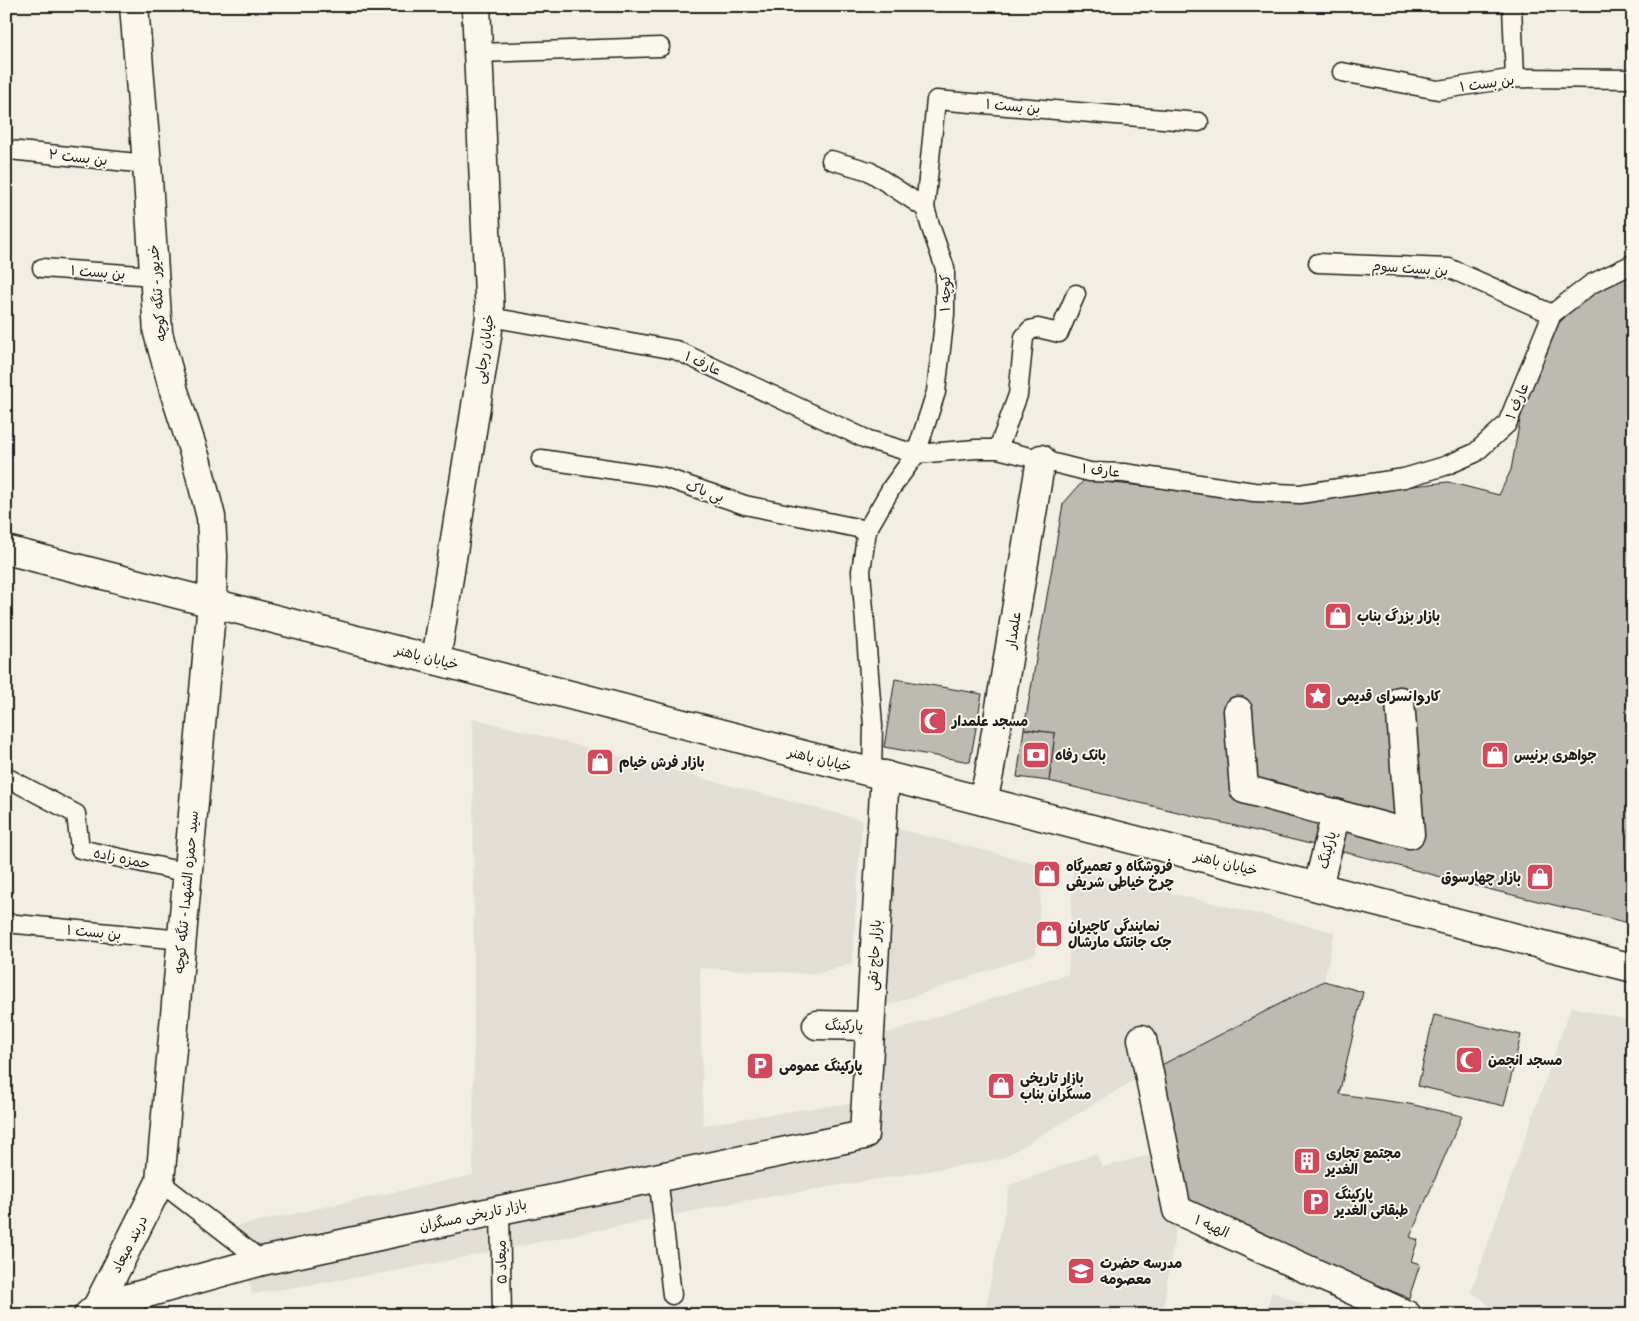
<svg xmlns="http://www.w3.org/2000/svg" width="1639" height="1321" font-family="'Balsamiq Sans','Playpen Sans Arabic',sans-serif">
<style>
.built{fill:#e2ded5}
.building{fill:#bdbab1;stroke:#1c1c1c}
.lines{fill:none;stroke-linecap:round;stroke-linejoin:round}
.service-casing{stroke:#1c1c1c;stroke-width:21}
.minor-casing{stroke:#1c1c1c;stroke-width:31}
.tertiary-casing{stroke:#1c1c1c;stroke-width:31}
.secondary-casing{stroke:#1c1c1c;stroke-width:31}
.service{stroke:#fbf7ec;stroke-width:18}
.minor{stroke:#fbf7ec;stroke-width:28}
.tertiary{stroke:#fbf7ec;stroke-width:28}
.secondary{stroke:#fbf7ec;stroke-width:28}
.labels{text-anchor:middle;stroke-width:4;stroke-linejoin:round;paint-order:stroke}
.street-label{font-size:14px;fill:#1c1c1c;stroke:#fbf7ec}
.poi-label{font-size:14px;font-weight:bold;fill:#1c1c1c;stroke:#fbf7ec;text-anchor:start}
</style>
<rect width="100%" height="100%" fill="#f2eee4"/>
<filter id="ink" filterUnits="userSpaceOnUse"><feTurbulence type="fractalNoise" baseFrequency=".02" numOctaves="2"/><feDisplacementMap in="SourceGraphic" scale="10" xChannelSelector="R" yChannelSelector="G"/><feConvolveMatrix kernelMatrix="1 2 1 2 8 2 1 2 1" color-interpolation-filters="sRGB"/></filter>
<g filter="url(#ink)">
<!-- built -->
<g class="built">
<polygon points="473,718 862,820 852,964 816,974 700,968 703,1125 818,1107 878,1101 878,1036 1068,974 1073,870 1335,932 1324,981 1150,1071 1001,1159 743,1201 390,1272 252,1294 236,1226 473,1175 474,1006"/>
<polygon points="890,827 1043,865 1036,954 880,1008"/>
<polygon points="1571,1007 1633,1021 1633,1315 1497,1315 1483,1300 1471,1292"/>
<polygon points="1158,1153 1176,1227 1162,1315 984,1315 1010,1185 1095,1154 1103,1167"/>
<polygon points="1272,1292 1331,1315 1264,1315"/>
</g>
<!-- building -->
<g class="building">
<polygon points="1633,272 1633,924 1496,891 1356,855 1049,781 1055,733 1024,729 1063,504 1084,480 1298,502 1361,492 1448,482 1499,495 1511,470 1525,392 1549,333 1586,296"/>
<polygon points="895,679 982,694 970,762 884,747"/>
<polygon points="1024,729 1055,733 1049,781 1017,777"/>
<polygon points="1324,981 1363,992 1339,1094 1409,1104 1462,1116 1410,1237 1418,1240 1411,1261 1420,1264 1409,1298 1183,1206 1150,1071"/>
<polygon points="1434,1015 1521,1035 1504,1106 1418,1086"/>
<polygon points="112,1309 183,1315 111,1315"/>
</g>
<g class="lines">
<!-- service casing -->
<g class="service-casing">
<g id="service">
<polyline points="1512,6 1515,78"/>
<polyline points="478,53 660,47"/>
<polyline points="1342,72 1438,90 1515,78 1633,79"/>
<polyline points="9,150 147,164"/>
<polyline points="925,208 936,100 1199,122"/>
<polyline points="1318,263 1449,268 1552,314"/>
<polyline points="42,268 154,276"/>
<polyline points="490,317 676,350 866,439 916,454 976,449 998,449 1090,472 1124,473 1254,492 1300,494 1404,478 1445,466 1475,453 1507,424 1552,314 1591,284 1633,264"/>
<polyline points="998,449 1018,395 1024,337 1030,330 1038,328 1059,333 1076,294"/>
<polyline points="541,459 663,477 745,505 867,530 892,487 916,454 936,392 945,314 945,268 931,228 925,208 869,171 831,160"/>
<polyline points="867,530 861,571 873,726 872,772"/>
<polyline points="6,777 76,814 80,849 188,873"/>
<polyline points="6,923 182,940"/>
<polyline points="658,1177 672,1295"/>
<polyline points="160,1182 262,1261"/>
<polyline points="500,1210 502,1315"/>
</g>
</g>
<!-- minor casing -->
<g class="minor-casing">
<g id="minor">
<polyline points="1238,711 1244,789 1410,834 1400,701"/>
<polyline points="983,801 989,774 1041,459"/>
<polyline points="1318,887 1336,813"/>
<polyline points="817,1025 870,1026"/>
<polyline points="1142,1039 1177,1210 1407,1315"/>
<polyline points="97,1307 160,1182 212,602 213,556 211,517 196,459 174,391 158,333 147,164 134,6"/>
<polyline points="88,1315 97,1307 262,1261 500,1210 864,1135 885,775"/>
</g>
</g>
<!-- tertiary casing -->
<g class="tertiary-casing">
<polyline id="tertiary" points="436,660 490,317 476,6"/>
</g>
<!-- secondary casing -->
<g class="secondary-casing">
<polyline id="secondary" points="6,550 1633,968"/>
</g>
<!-- service -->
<use href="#service" class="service"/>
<!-- minor -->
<use href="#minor" class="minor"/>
<!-- tertiary -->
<use href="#tertiary" class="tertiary"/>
<!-- secondary -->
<use href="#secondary" class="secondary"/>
</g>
</g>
<!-- icons -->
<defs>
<g id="shop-square" transform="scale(1.4375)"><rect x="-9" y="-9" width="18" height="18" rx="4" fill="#d1495b" stroke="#fbf7ec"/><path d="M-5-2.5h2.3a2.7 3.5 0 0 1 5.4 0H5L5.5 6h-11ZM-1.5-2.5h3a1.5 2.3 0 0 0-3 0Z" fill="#fff"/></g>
<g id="sight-square" transform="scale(1.4375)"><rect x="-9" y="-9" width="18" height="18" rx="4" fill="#d1495b" stroke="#fbf7ec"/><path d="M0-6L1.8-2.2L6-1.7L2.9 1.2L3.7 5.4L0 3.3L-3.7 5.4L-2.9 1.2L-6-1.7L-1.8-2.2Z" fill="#fff"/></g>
<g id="mosque-square" transform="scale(1.4375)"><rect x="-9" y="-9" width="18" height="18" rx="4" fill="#d1495b" stroke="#fbf7ec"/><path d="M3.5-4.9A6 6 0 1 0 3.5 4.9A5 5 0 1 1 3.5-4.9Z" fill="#fff"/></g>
<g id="bank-square" transform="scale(1.4375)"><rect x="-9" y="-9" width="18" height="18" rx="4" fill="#d1495b" stroke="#fbf7ec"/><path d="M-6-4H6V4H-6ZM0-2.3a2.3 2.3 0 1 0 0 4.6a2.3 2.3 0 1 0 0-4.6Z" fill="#fff"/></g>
<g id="parking-square" transform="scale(1.4375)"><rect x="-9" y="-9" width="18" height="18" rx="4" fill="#d1495b" stroke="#fbf7ec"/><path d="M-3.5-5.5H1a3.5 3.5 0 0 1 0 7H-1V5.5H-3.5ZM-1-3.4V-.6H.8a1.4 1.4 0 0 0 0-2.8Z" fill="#fff"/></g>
<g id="building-square" transform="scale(1.4375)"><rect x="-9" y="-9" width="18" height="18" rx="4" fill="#d1495b" stroke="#fbf7ec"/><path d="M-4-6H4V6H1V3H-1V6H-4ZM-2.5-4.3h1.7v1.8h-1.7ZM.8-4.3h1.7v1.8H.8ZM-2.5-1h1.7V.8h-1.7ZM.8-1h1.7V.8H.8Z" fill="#fff"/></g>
<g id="school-square" transform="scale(1.4375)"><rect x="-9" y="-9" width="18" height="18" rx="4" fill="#d1495b" stroke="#fbf7ec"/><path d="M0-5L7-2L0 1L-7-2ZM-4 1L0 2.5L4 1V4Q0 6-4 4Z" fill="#fff"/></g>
</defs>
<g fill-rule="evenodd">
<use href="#shop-square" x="1338" y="616"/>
<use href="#sight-square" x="1318" y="696"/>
<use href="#mosque-square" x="933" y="721"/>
<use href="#bank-square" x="1036" y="755"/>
<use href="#shop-square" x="1495" y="755"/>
<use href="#shop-square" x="600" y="762"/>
<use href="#shop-square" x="1047" y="874"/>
<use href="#shop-square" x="1540" y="877"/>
<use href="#shop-square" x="1049" y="934"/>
<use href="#mosque-square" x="1469" y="1060"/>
<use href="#parking-square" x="760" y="1066"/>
<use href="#shop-square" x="1001" y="1086"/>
<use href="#building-square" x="1307" y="1161"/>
<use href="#parking-square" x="1316" y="1202"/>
<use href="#school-square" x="1081" y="1271"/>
</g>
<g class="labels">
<!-- street labels -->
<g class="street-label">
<text transform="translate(1487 83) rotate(-8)" y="5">بن بست ۱</text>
<text transform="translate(1013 106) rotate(5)" y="5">بن بست ۱</text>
<text transform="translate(78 157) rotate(6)" y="5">بن بست ۲</text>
<text transform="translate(1410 268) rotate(4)" y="5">بن بست سوم</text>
<text transform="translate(98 272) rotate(4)" y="5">بن بست ۱</text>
<text transform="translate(157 293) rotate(-95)" y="5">خدیور - تنگه کوچه</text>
<text transform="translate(945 293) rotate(-90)" y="5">کوچه ۱</text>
<text transform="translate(484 349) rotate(-82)" y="5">خیابان رجایی</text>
<text transform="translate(703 363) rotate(25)" y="5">عارف ۱</text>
<text transform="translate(1517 401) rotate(-67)" y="5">عارف ۱</text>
<text transform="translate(1101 470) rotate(6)" y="5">عارف ۱</text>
<text transform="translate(705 491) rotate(19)" y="5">بی باک</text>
<text transform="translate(1013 630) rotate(-81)" y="5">علمدار</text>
<text transform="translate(427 657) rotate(14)" y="5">خیابان باهنر</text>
<text transform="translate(820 759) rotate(14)" y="5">خیابان باهنر</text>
<text transform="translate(1327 850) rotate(-77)" y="5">پارکینگ</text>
<text transform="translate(122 858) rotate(12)" y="5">حمزه زاده</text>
<text transform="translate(1226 863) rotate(14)" y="5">خیابان باهنر</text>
<text transform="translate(186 892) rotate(-85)" y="5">سید حمزه الشهدا - تنگه کوچه</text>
<text transform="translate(94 932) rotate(5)" y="5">بن بست ۱</text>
<text transform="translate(874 955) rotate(-87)" y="5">بازار حاج تقی</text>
<text transform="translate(844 1025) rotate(1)" y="5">پارکینگ</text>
<text transform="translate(473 1215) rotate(-12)" y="5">بازار تاریخی مسگران</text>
<text transform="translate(1212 1226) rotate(24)" y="5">الهیه ۱</text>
<text transform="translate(129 1244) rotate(-63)" y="5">دربند میعاد</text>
<text transform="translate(501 1262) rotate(-91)" y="5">میعاد ۵</text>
</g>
<!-- poi labels -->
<g class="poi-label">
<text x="1357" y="621">بازار بزرگ بناب</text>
<text x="1337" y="701">کاروانسرای قدیمی</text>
<text x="952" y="726">مسجد علمدار</text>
<text x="1055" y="760">بانک رفاه</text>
<text x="1514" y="760">جواهری برنیس</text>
<text x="619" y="767">بازار فرش خیام</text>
<text x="1066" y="871">فروشگاه و تعمیرگاه<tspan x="1066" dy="16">چرخ خیاطی شریفی</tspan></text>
<text x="1521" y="882" text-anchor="end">بازار چهارسوق</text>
<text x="1068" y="931">نمایندگی کاچیران<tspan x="1068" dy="16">جک جانتک مارشال</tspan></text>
<text x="1488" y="1065">مسجد انجمن</text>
<text x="779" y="1071">پارکینگ عمومی</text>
<text x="1020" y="1083">بازار تاریخی<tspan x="1020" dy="16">مسگران بناب</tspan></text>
<text x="1326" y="1158">مجتمع تجاری<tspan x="1326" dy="16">الغدیر</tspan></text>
<text x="1335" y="1199">پارکینگ<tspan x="1335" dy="16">طبقاتی الغدیر</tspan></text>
<text x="1100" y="1268">مدرسه حضرت<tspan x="1100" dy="16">معصومه</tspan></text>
</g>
</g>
<!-- margin -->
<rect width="1639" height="1321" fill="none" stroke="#fbf7ec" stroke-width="25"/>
<rect x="12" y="12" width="1614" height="1296" fill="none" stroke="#1c1c1c" stroke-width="2" filter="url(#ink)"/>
</svg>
